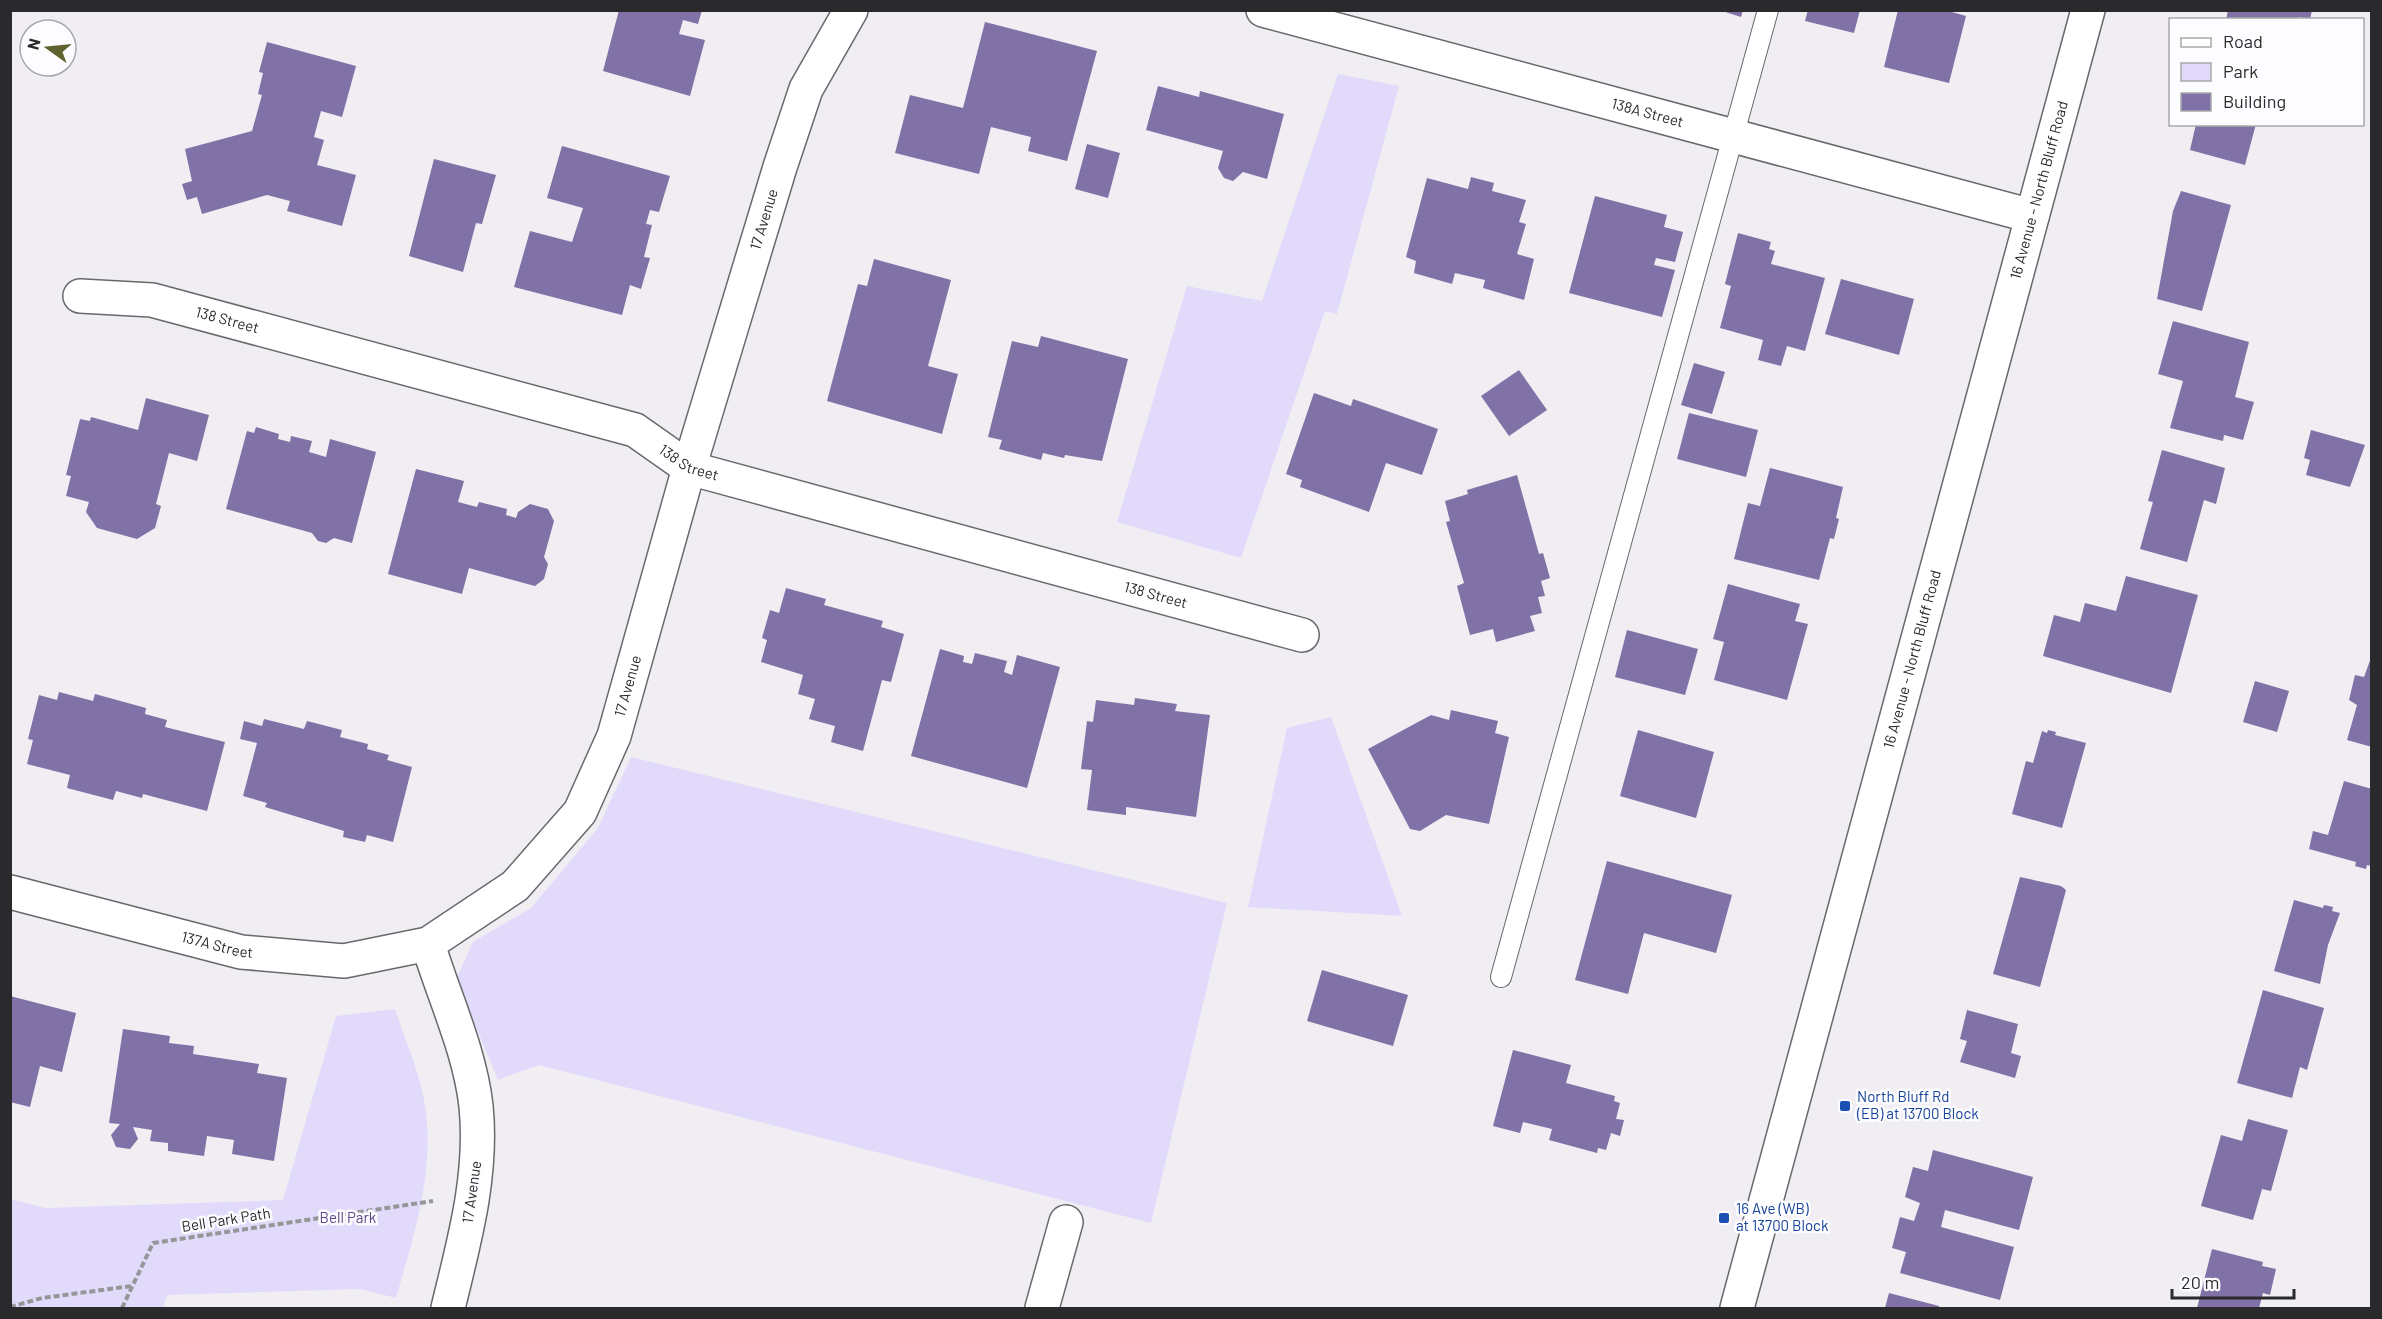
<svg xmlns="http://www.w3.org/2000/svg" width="2382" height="1319" font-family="Barlow,sans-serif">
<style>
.green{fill:#e2dafb}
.building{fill:#8071a6}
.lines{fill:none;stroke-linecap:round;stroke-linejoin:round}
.lane-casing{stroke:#69686c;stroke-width:22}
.street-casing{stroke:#69686c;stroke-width:36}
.secondary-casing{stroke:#69686c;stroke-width:36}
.path{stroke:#969598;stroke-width:4;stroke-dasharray:6 3;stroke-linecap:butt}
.lane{stroke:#fff;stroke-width:20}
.street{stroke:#fff;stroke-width:33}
.secondary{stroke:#fff;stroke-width:33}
.transit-dot{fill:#1a4fb4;stroke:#fdfcff;stroke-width:2}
.labels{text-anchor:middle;stroke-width:5;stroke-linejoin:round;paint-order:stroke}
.street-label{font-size:15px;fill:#2a292b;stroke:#fdfcff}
.transit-label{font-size:15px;fill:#164399;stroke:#fdfcff;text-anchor:start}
.park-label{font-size:15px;fill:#5d478b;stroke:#fdfcff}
</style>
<rect width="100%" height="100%" fill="#f0eef3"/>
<!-- green -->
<g class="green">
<polygon points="1338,74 1399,86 1337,314 1325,311 1241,558 1117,522 1187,286 1262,301"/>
<polygon points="1331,717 1402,916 1248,907 1287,728"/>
<polygon points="631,757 1227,903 1151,1223 539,1065 498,1080 456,979 473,942 531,908 598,828"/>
<path d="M395 1009C405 1040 420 1073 425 1105 435 1172 414 1235 396 1298L360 1289 167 1295 163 1308H11V1199L45 1208 283 1200 336 1016Z"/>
</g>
<!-- building -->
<g class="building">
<polygon points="619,10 702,10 698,24 683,20 679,34 705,40 690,96 603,71"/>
<polygon points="1719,10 1743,10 1741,17"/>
<polygon points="1808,10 1860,10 1854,33 1805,21"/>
<polygon points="1898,10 1945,10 1966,16 1949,83 1884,67"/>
<polygon points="2228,10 2312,10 2310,20 2298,17 2297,20 2226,20"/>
<polygon points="985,22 1097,51 1067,161 1028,151 1031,137 991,127 979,174 895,153 910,95 963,108"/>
<polygon points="267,42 356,66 342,117 321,111 314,137 324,140 317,165 356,175 342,226 287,211 290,201 267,195 202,214 197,197 187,200 182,184 192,181 185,149 252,131 262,95 258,94 263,73 259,72"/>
<polygon points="1158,86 1199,97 1200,91 1284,114 1267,179 1243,172 1233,181 1224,178 1218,168 1223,151 1146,130"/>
<polygon points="2196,124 2256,124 2245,165 2190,150"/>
<polygon points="1087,144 1120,153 1108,198 1075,189"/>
<polygon points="562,146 670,176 659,212 650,210 646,224 652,225 644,257 650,258 641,289 630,285 622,315 514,287 530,231 572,242 583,208 547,198"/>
<polygon points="434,159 496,175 482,224 476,223 463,272 409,256"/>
<polygon points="1471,177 1494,183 1492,191 1526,200 1519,222 1526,224 1517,254 1534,259 1524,300 1483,288 1485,280 1455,273 1452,284 1414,273 1416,261 1406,257 1427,178 1468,189"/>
<polygon points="2181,191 2231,205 2202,311 2157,299 2173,211"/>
<polygon points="1595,196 1667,215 1664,227 1683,232 1675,262 1656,258 1654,265 1675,270 1662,317 1569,293"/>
<polygon points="1738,233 1771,242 1769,249 1775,251 1771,264 1825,278 1805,351 1787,346 1781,366 1758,360 1763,340 1720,328 1731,286 1725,284"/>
<polygon points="874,259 951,280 928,366 958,374 942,434 827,401 858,284 867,286"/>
<polygon points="1841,279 1914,299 1899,355 1825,334"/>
<polygon points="2173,321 2249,342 2235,397 2254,402 2243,440 2224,435 2223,441 2170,428 2183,381 2158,374"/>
<polygon points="1041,336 1128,359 1102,461 1065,455 1064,458 1043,453 1041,460 999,449 1002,440 988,437 1012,341 1038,347"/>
<polygon points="1694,363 1725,372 1712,414 1681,405"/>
<polygon points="1519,370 1547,410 1509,436 1481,396"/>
<polygon points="1314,393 1351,406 1353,399 1438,429 1422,475 1386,463 1369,512 1300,487 1302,480 1286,474"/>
<polygon points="146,398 209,415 197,461 169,453 156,504 161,506 155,528 137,539 97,528 86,512 89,502 66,496 71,476 66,475 80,419 90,421 91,417 138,430"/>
<polygon points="1689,413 1758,430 1746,477 1677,459"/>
<polygon points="256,427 279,434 278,439 290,442 291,436 312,441 309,452 326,457 330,439 376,452 352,543 334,538 326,543 318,541 312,533 226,509 247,431 254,433"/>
<polygon points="2311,430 2365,445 2350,487 2306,475 2310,460 2304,458"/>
<polygon points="2162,450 2225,468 2216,504 2204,500 2187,562 2140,549 2153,502 2148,501"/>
<polygon points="1770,468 1843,487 1836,518 1839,519 1834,539 1830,538 1819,580 1734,559 1748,503 1760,506"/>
<polygon points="416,469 464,481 458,502 477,507 479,502 507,509 506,515 516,518 518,512 530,504 548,509 554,521 544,557 548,564 544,579 535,586 469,568 462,594 388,574"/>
<polygon points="1517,475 1539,554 1543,553 1550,578 1541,581 1545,596 1538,597 1542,613 1530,616 1535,631 1496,642 1493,629 1470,635 1457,586 1464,583 1446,522 1450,521 1445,501 1468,494 1467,490"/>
<polygon points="2126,576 2198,595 2171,693 2043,656 2054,615 2080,622 2085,603 2116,611"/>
<polygon points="1728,584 1800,604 1795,621 1808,624 1787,700 1714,680 1724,642 1713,639"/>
<polygon points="786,588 826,599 824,605 883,621 881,627 904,634 891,682 882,680 863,751 831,742 835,726 809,719 815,699 798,694 803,675 761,662 767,640 762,638 770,610 779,613"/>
<polygon points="1627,630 1698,649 1685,695 1615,677"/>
<polygon points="940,649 964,656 963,662 972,664 975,653 1007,661 1004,672 1012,675 1017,655 1060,667 1027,788 911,756"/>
<polygon points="2372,655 2372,747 2347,740 2357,705 2349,700 2355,675 2364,677"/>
<polygon points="2255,681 2289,691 2277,732 2243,722"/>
<polygon points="59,692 93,701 95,694 146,708 145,714 167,720 165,727 225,742 207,811 143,794 142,798 116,791 113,800 67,788 70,775 27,764 33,740 28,739 39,695 57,700"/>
<polygon points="1135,698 1177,704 1175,711 1210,715 1196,817 1126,807 1126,815 1087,810 1092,770 1081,769 1087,721 1093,722 1096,700 1134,705"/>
<polygon points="1451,710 1498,721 1495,733 1509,737 1489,824 1446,815 1420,831 1410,829 1368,749 1431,715 1449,720"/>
<polygon points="264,719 304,729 307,721 342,730 340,737 368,744 367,749 389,755 387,760 412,767 393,842 367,835 365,842 343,837 344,831 265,807 267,803 243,796 257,743 240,739 244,721 262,726"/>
<polygon points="1638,730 1714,752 1696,818 1620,796"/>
<polygon points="2048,730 2056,732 2055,735 2086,743 2062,828 2012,814 2026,761 2033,763 2042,731 2047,733"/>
<polygon points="2344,781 2372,789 2372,866 2367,865 2366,869 2355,866 2356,862 2309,849 2313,831 2328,835"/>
<polygon points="1607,861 1732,895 1716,953 1644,933 1628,994 1575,980"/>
<polygon points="2020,877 2061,886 2066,890 2040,987 1993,974"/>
<polygon points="2294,900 2323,908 2324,905 2333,907 2332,911 2340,913 2328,945 2320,984 2274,971"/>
<polygon points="1322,970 1408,995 1393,1046 1307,1021"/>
<polygon points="2263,990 2324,1008 2307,1070 2300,1067 2292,1098 2237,1083"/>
<polygon points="10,996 76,1013 62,1072 40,1066 30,1107 10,1102"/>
<polygon points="1967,1010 2018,1024 2011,1053 2021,1056 2015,1078 1960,1062 1967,1041 1960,1039"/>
<polygon points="123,1029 170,1036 169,1043 194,1046 193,1054 259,1064 257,1073 287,1078 274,1161 232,1154 234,1140 207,1136 204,1156 168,1151 168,1143 150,1141 152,1130 133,1127 138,1139 130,1149 116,1147 111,1135 120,1124 109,1123"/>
<polygon points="1513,1050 1571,1065 1566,1083 1615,1096 1614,1101 1620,1103 1616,1119 1624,1120 1620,1136 1611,1133 1606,1150 1598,1148 1597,1153 1549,1140 1552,1129 1523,1122 1520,1133 1493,1126"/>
<polygon points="2248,1119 2288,1130 2271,1191 2262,1189 2253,1220 2201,1206 2221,1135 2242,1141"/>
<polygon points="1933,1150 2033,1177 2019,1230 1945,1210 1941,1227 2014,1247 2000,1300 1900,1273 1906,1252 1892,1248 1900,1217 1914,1221 1920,1203 1905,1197 1913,1167 1928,1171"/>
<polygon points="2212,1249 2263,1262 2262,1266 2276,1269 2270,1295 2263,1293 2259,1308 2197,1308"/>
<polygon points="1889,1293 1939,1306 1939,1308 1885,1308"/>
</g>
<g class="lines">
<!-- lane casing -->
<g class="lane-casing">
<polyline id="lane" points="1501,977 1768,10"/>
</g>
<!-- street casing -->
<g class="street-casing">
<g id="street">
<path id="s1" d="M1263 10 2032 216"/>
<path id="s2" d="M80 296 152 300 635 430 689 468 1302 635"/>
<path id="s3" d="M10 892 241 952 344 961 428 944 515 886 580 812 614 736 689 468 780 167 806 89 851 10"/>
<path d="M428 944C444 997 470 1051 476 1106 483 1175 464 1242 448 1308"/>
<polyline points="1042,1308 1066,1222"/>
</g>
</g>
<!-- secondary casing -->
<g class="secondary-casing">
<g id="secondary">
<path id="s4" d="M1737 1308 2088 10"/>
</g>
</g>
<!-- path -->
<g class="path">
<polyline points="10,1307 42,1298 132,1286"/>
<polyline points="122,1308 153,1243 433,1201"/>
</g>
<!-- lane -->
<use href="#lane" class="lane"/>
<!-- street -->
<use href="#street" class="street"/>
<!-- secondary -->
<use href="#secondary" class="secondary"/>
</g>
<!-- markers -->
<g class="transit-dot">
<rect x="1839" y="1100" width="12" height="12" rx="3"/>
<rect x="1718" y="1212" width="12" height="12" rx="3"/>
</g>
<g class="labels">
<!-- street labels -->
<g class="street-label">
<text dy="5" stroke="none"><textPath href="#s1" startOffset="398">138A Street</textPath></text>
<text dy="5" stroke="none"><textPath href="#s4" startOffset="1158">16 Avenue - North Bluff Road</textPath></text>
<text dy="5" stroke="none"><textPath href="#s3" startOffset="1252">17 Avenue</textPath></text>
<text dy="5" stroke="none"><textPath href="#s2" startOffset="150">138 Street</textPath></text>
<text dy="5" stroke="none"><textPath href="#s2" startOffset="636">138 Street</textPath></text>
<text dy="5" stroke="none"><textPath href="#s2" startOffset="1122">138 Street</textPath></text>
<text dy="5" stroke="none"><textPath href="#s4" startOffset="672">16 Avenue - North Bluff Road</textPath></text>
<text dy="5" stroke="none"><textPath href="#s3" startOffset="766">17 Avenue</textPath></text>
<text dy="5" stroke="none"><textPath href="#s3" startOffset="214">137A Street</textPath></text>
<text transform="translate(472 1192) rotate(-82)" y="5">17 Avenue</text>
<text transform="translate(226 1220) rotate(-9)" y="5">Bell Park Path</text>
</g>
<!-- transit labels -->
<g class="transit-label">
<text x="1857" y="1102">North Bluff Rd<tspan x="1857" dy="17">(EB) at 13700 Block</tspan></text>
<text x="1736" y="1214">16 Ave (WB)<tspan x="1736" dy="17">at 13700 Block</tspan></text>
</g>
<!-- park labels -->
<g class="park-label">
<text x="348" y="1223">Bell Park</text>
</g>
</g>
<!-- border -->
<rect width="2382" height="1319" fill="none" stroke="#2a292b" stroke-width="24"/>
<!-- legend -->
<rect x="2169" y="18" width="195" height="108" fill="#fdfcff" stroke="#a9a8aa" stroke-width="1.5"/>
<rect x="2181" y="38" width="30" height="9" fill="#ffffff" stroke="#a9a8aa" stroke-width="1.5"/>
<text x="2223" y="48" font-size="18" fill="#2a292b">Road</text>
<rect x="2181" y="63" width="30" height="18" fill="#e2dafb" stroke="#a9a8aa" stroke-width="1.5"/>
<text x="2223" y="78" font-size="18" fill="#2a292b">Park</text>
<rect x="2181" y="93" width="30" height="18" fill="#8071a6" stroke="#a9a8aa" stroke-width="1.5"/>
<text x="2223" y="108" font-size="18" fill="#2a292b">Building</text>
<!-- north arrow -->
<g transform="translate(48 48) rotate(285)"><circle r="28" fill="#fdfcff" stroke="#a9a8aa" stroke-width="1.5"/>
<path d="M0-4.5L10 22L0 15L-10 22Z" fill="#5f612e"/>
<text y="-9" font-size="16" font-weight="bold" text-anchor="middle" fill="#2a292b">N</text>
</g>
<!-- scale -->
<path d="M2172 1289v9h122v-9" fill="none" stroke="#2a292b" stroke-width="3"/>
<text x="2181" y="1289" font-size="18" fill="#2a292b" stroke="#fdfcff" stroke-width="4.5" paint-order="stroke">20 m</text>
</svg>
